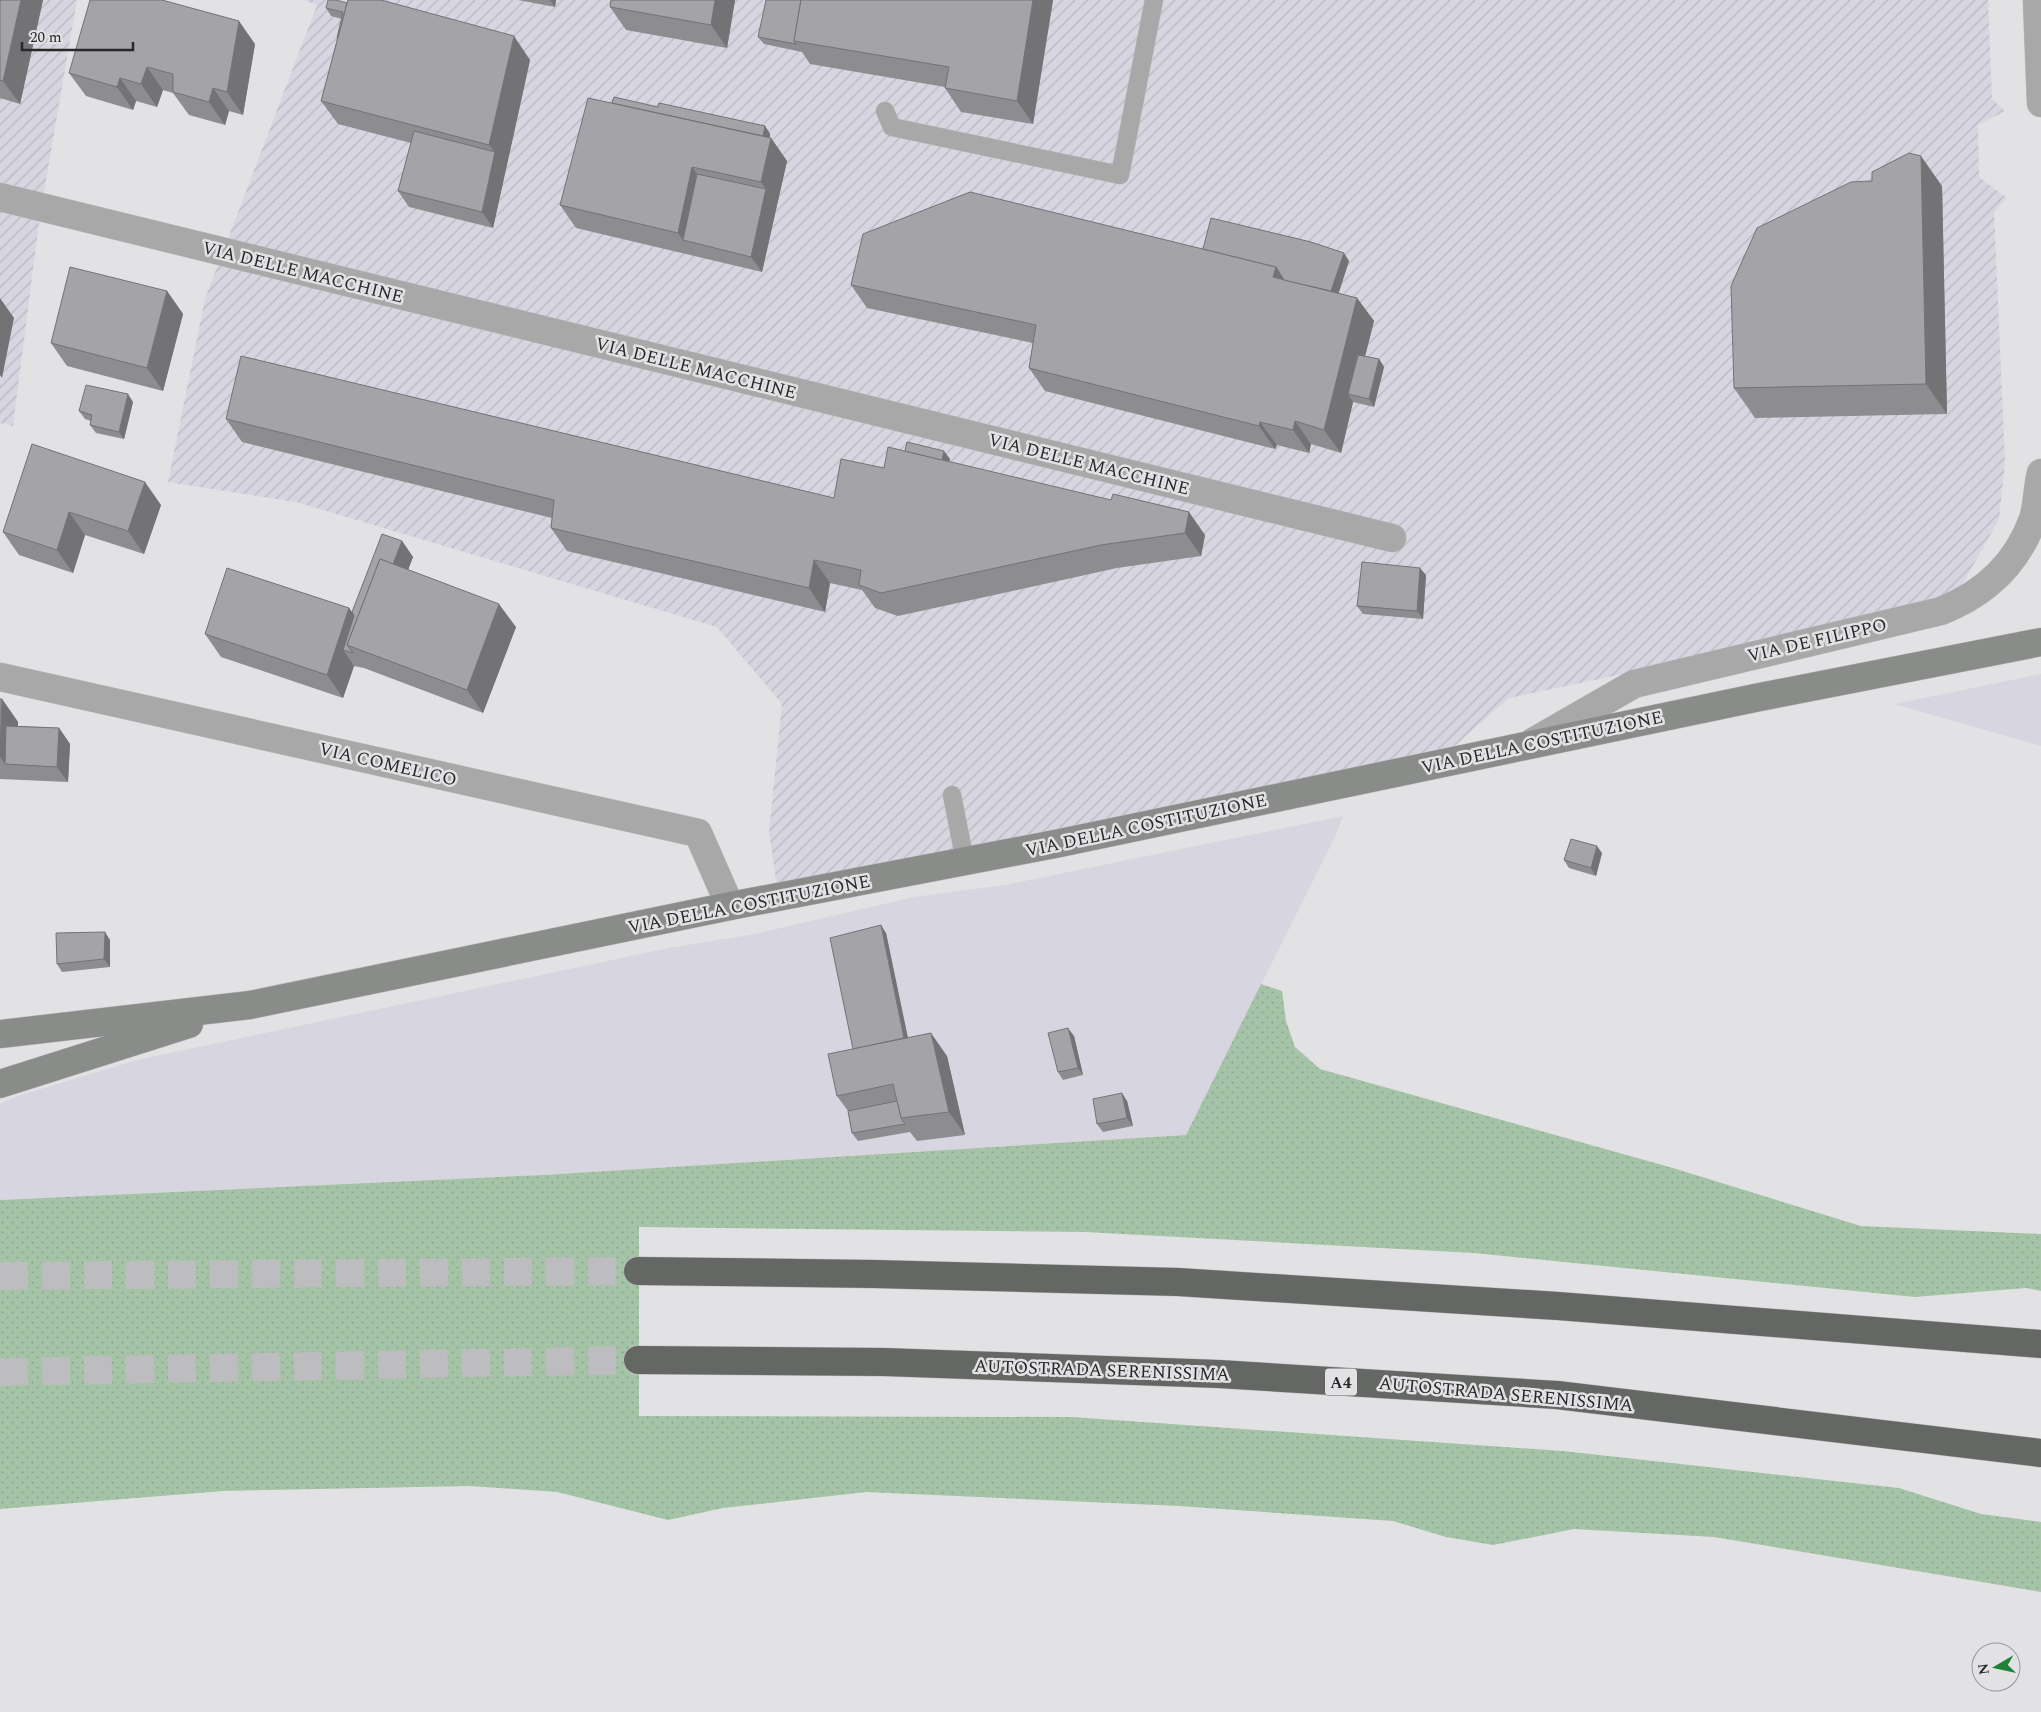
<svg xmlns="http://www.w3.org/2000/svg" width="2041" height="1712" font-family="Spectral,serif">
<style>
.built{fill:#d7d5e0}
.industrial{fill:url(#industrial-furrows)}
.grass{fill:url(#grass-dots)}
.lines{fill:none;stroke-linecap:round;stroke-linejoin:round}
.highway-tunnel{stroke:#bdbcbf;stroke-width:28;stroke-dasharray:28 14;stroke-linecap:butt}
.lane-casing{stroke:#bdbcbf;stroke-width:19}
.street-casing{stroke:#bdbcbf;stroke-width:29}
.secondary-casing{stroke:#bdbcbf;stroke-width:29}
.highway-casing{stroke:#bdbcbf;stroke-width:29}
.lane{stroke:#a7a8a7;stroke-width:18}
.street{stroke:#a7a8a7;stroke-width:28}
.secondary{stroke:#8a8c8a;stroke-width:28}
.highway{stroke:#646764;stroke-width:28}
.wall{fill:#8d8c90}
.shaded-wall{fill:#737275}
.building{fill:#a4a3a7;stroke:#737275}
.labels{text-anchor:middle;stroke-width:5;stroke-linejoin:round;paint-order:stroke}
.shield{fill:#e2e1e4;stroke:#605f61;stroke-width:1}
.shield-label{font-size:16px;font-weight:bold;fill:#282729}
.street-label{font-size:18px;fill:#282729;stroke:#e2e1e4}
</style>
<defs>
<pattern id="industrial-furrows" width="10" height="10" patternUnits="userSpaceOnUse" patternTransform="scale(1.25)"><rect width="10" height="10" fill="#d7d5e0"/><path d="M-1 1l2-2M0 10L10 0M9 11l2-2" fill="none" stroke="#b9b7c0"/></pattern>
<pattern id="grass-dots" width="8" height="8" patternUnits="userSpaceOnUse" patternTransform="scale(1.25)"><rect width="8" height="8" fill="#a5c4a7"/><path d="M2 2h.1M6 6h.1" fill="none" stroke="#8ea890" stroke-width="1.8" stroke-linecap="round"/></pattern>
</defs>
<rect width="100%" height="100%" fill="#e2e1e4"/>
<!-- built -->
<g class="built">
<polygon points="2041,674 2041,746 1894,704"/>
<polygon points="1343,816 1335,837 1186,1135 543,1175 0,1200 0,1104 21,1095 137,1060 669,948 755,934 914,897 1005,885"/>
</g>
<!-- industrial -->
<g class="industrial">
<polygon points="0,0 77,0 40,215 13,426 0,423"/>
<polygon points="304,0 1988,0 1992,99 2005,111 1978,125 1979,177 2007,198 1994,212 2005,462 1999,519 1961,587 1930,601 1862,624 1509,698 1450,750 777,886 769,832 782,704 717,627 296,502 168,482 205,299 317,5"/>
</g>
<!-- grass -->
<polygon class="grass" points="1261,984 1282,991 1286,1021 1295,1047 1320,1069 1673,1168 1861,1226 2041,1234 2041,1291 2026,1288 1915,1297 1474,1253 1085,1232 639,1227 639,1416 1071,1417 1563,1451 1899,1488 1981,1514 2041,1522 2041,1592 1714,1537 1574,1529 1493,1545 1446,1537 1393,1521 1179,1506 866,1492 723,1508 668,1520 557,1492 470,1486 223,1491 0,1509 0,1200 543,1175 1186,1135"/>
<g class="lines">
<!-- highway-tunnel -->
<g class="highway-tunnel">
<polyline points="0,1276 638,1271"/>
<polyline points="0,1372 638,1360"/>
</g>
<!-- lane casing -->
<g class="lane-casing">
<g id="lane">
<polyline points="885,111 892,127 1120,175 1154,0"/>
<polyline points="952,795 965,861"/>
</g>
</g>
<!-- street casing -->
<g class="street-casing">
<g id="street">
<polyline points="2037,0 2041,103"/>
<polyline points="0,197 1392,538"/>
<polyline points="0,677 698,833 730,906"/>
<path d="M1533 742 1634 684 1941 611C1984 594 2017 564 2033 519 2038 504 2037 488 2041 473"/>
</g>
</g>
<!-- secondary casing -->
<g class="secondary-casing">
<g id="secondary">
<polyline points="0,1034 250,1005 730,906 1060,843 1755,698 2041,642"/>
<polyline points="0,1084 189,1024"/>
</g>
</g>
<!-- highway casing -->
<g class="highway-casing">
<g id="highway">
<polyline points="638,1271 874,1274 1178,1282 1558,1306 2041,1344"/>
<polyline points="638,1360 884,1362 1219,1374 1557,1395 2041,1453"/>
</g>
</g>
<!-- lane -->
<use href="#lane" class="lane"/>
<!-- street -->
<use href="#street" class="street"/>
<!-- secondary -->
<use href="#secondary" class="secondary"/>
<!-- highway -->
<use href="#highway" class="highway"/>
</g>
<!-- wall -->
<g class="wall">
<polygon points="0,0 43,0 20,104 0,98"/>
<polygon points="518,0 556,0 555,7"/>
<polygon points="611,0 735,0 727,48 626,30 610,7"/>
<polygon points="766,0 1053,0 1033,124 961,112 945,88 945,87 810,64 802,52 764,44 758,37"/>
<polygon points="326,8 530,60 493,228 409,207 398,191 411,143 338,124 321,101 337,39 337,38 342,19 331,16"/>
<polygon points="255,44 243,115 229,111 225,125 189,115 173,93 163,90 157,107 136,101 133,110 86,96 69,73"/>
<polygon points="612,103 658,107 765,126 770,134 770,138 771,138 787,161 762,272 576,228 560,205"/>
<polygon points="1942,186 1947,414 1755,418 1734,388"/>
<polygon points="1203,249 1349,261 1338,293 1357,298 1374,321 1365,356 1379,359 1384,367 1374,407 1353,402 1341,453 1311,444 1309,453 1277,445 1275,449 1045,391 1029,368 1033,343 867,308 851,285"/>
<polygon points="167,291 183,314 163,391 67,366 51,343"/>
<polygon points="133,402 124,439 96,433 90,425 91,421 85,419 79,411"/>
<polygon points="226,419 834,498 884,468 905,451 950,459 949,462 1205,535 1201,556 1117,568 898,616 875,608 862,590 830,583 825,612 567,551 551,528 552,518 242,442"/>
<polygon points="32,444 161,505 144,554 85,535 73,573 19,555 3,532"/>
<polygon points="402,541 413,557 408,570 516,627 483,713 364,668 354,666 343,698 221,657 205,634 349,608 352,612"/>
<polygon points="1426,575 1423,619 1363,614 1357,606"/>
<polygon points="0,699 2,699 18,722 18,726 59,728 70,744 68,782 0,779"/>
<polygon points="1602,853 1596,876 1569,868 1564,860"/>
<polygon points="886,933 908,1038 947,1056 965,1135 917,1141 910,1132 858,1141 852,1133 848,1111 837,1096 853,1049"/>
<polygon points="110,940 110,967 62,972 57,964"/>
<polygon points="1074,1036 1083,1075 1063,1080 1058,1072"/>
<polygon points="1127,1101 1133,1126 1103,1132 1097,1124"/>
</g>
<!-- shaded-wall -->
<g class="shaded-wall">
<polygon points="21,0 43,0 20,104 3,81"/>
<polygon points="550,0 556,0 555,7"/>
<polygon points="715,0 735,0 727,48 711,25"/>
<polygon points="1033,0 1053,0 1033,124 1017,101"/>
<polygon points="239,21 255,44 243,115 227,92"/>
<polygon points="514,36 530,60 493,228 482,212 495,152 489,145"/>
<polygon points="147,67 163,90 157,107 141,84"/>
<polygon points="120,78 136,101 133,110 117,87"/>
<polygon points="213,88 229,111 225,125 209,102"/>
<polygon points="765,126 770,134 766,157 760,149"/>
<polygon points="771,138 787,161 777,205 761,182"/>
<polygon points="1921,156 1942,186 1947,414 1926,384"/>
<polygon points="692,167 708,190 683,240 694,256 678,233"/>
<polygon points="766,189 777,205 762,272 751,257"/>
<polygon points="1344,253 1349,261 1333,311 1327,303"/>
<polygon points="1276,267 1292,290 1273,277"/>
<polygon points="167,291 183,314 163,391 147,368"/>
<polygon points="0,298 14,318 2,378 0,375"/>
<polygon points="1357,298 1374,321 1355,396 1348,394 1353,402 1341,453 1324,430"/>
<polygon points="1379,359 1384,367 1374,407 1369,399"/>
<polygon points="128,394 133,402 124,439 119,432"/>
<polygon points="1295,421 1311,444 1309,453 1293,430"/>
<polygon points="1260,422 1277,445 1275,449 1259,426"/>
<polygon points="944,451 950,459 945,475 939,467"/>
<polygon points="145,482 161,505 144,554 128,531"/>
<polygon points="69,512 85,535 73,573 57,550"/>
<polygon points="1189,512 1205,535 1201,556 1185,533"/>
<polygon points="402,541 413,557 402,585 391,569"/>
<polygon points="814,560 830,583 825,612 809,588"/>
<polygon points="1420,568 1426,575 1423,619 1417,611"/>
<polygon points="499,604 516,627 483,713 467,690"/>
<polygon points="349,608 362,627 343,650 354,666 343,698 327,675"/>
<polygon points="2,699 18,722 17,765 5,764 0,757"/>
<polygon points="59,728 70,744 68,782 57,767"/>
<polygon points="1597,846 1602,853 1596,876 1591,868"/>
<polygon points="881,925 886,933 913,1063 908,1055"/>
<polygon points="105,932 110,940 110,967 104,959"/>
<polygon points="1068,1028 1074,1036 1083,1075 1078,1068"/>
<polygon points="931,1033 947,1056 965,1135 949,1112"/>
<polygon points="1122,1093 1127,1101 1133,1126 1127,1118"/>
</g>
<!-- building -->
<g class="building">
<polygon points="0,0 21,0 3,81 0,80"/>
<polygon points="90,0 162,0 239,21 227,92 213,88 209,102 173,92 173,74 147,67 141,84 120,78 117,87 69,73"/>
<polygon points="328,0 336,0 347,3 338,38 337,38 343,12 326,8"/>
<polygon points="348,0 381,0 514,36 489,145 321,101"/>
<polygon points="611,0 715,0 711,25 610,7"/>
<polygon points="766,0 801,0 794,41 796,44 758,37"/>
<polygon points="801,0 1033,0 1017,101 945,88 949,67 794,41"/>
<polygon points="614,97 658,107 659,103 765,126 763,136 612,103"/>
<polygon points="588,98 771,138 761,182 692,167 678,233 560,205"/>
<polygon points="414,131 495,152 482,212 398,191"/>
<polygon points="1909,153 1921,156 1926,384 1734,388 1731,286 1757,228 1851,182 1872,181 1872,172"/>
<polygon points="697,174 766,189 751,257 683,240"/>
<polygon points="970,192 1276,267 1273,277 1357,298 1324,430 1295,421 1293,430 1260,422 1259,426 1029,368 1036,325 851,285 863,234"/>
<polygon points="1211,218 1311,242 1344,253 1331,291 1284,280 1276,267 1203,249"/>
<polygon points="70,267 167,291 147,368 51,343"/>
<polygon points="1358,355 1379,359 1369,399 1348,394"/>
<polygon points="241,356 834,498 841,459 884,468 888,447 1111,500 1113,494 1189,512 1185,533 1101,545 881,593 859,585 861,570 814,560 809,588 551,528 554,500 226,419"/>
<polygon points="86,385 128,394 119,432 90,425 92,415 79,411"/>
<polygon points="907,442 944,451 942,460 905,451"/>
<polygon points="32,444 145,482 128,531 69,512 57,550 3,532"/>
<polygon points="382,534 402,541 393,564 380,559 347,645 353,653 343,650 354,616 352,612"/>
<polygon points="380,559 499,604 467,690 347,645"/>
<polygon points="1362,562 1420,568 1417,611 1357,606"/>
<polygon points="227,568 349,608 327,675 205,634"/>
<polygon points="0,699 2,699 0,757"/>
<polygon points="6,726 59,728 57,767 5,764"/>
<polygon points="1571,839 1597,846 1591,868 1564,860"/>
<polygon points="881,925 904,1038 853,1049 830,938"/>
<polygon points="105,932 104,959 57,964 56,933"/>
<polygon points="1068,1028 1078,1068 1058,1072 1048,1033"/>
<polygon points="931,1033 949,1112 901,1118 893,1084 837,1096 828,1054"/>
<polygon points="1122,1093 1127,1118 1097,1124 1093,1099"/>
<polygon points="897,1101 901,1118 905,1124 852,1133 848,1111"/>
</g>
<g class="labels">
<!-- shield labels -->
<rect class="shield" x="1325" y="1368.5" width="32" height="27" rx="4"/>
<g class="shield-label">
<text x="1341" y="1388">A4</text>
</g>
<!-- street labels -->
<g class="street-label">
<text transform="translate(303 272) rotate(14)" y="6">VIA DELLE MACCHINE</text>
<text transform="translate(696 368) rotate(14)" y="6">VIA DELLE MACCHINE</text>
<text transform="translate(1089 464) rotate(14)" y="6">VIA DELLE MACCHINE</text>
<text transform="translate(1817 640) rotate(-13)" y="6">VIA DE FILIPPO</text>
<text transform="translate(1542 742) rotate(-12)" y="6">VIA DELLA COSTITUZIONE</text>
<text transform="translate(388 764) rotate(13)" y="6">VIA COMELICO</text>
<text transform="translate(1146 825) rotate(-12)" y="6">VIA DELLA COSTITUZIONE</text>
<text transform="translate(749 904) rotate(-11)" y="6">VIA DELLA COSTITUZIONE</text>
<text transform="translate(1102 1370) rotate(2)" y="6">AUTOSTRADA SERENISSIMA</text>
<text transform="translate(1506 1394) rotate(5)" y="6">AUTOSTRADA SERENISSIMA</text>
</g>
</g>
<!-- north arrow -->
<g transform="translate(1996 1667) rotate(261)"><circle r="24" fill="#e2e1e4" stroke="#989799"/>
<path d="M0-4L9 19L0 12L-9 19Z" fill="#1d8235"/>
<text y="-8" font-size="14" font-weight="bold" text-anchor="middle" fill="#282729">N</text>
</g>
<!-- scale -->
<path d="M22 42v8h111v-8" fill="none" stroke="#282729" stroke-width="2.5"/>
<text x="30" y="42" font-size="15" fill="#282729" stroke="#e2e1e4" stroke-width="4" paint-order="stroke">20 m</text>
</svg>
